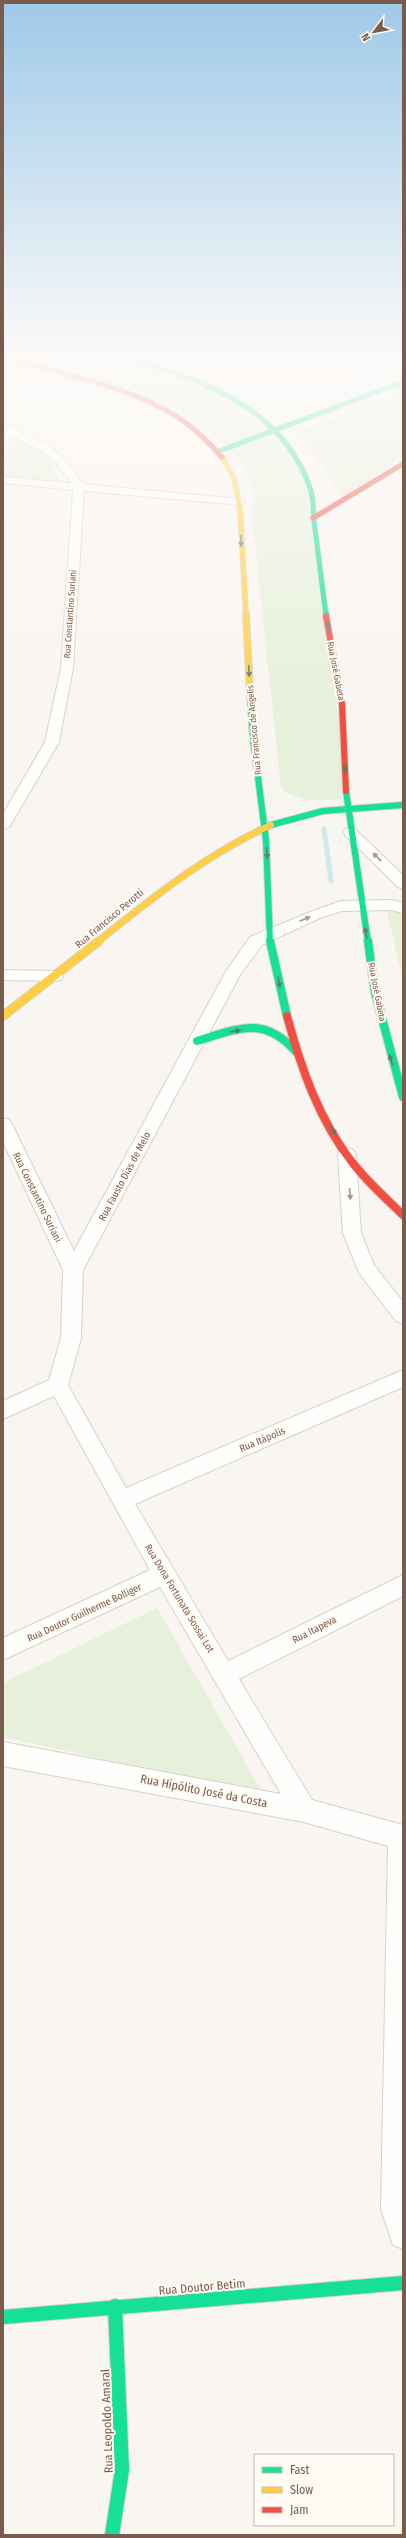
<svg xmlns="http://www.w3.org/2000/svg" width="406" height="2538" font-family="'Fira Sans Condensed',sans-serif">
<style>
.green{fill:#e7f0db}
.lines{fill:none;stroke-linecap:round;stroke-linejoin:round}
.stream{stroke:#d0e8ea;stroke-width:5}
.street-casing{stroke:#d7d1cb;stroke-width:2}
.fast-far3-casing{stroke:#d9d2cb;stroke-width:6}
.fast-far2-casing{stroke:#d9d2cb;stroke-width:8}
.fast-far1-casing{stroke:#d9d2cb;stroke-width:10}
.fast-casing{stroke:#d9d2cb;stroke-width:16}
.slow-far2-casing{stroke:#d9d2cb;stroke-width:6}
.slow-far1-casing{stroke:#d9d2cb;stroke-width:8}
.slow-casing{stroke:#d9d2cb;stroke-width:10}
.jam-far2-casing{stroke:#d9d2cb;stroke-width:6}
.jam-far1-casing{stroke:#d9d2cb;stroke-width:8}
.jam-casing{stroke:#d9d2cb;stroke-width:10}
.street{fill:#fefefd;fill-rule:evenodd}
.fast-far3{stroke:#16e098;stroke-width:5}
.fast-far2{stroke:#16e098;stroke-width:6}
.fast-far1{stroke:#16e098;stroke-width:8}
.fast{stroke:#16e098;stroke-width:14}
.slow-far2{stroke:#ffcf43;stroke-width:5}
.slow-far1{stroke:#ffcf43;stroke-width:6}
.slow{stroke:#ffcf43;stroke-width:8}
.jam-far2{stroke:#f24e42;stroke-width:5}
.jam-far1{stroke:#f24e42;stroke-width:6}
.jam{stroke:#f24e42;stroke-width:8}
.oneway{fill:#617d60}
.oneway2{fill:#a8958b}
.labels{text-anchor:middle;stroke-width:4;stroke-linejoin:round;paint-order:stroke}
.far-street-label{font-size:9px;fill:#7a5c4d;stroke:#fffaf3}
.street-label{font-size:10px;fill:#7a5c4d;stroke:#fffaf3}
.near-street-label{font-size:12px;fill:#7a5c4d;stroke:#fffaf3}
</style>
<rect width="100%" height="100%" fill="#f9f5f0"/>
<!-- green -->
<g class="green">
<path d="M20 355C45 355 72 353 97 355 110 357 125 363 138 367 203 385 265 415 304 472L349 792 342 799C318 800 301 804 281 788L252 515C252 507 254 496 252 488 248 471 236 456 224 445 169 388 92 381 20 355Z"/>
<polygon points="403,392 403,459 343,496 298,432"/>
<path d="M16 438C39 450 52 454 58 481L3 476V460Z"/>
<polygon points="399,911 403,912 403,980 387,912"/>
<polygon points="157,1608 264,1795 3,1737 3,1683"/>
</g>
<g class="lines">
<!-- stream -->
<polyline class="stream" points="324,829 331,881"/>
<!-- street casing -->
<g class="street-casing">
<g id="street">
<polygon points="321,355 336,355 403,380 403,386"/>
<path d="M3 425 16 428 17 431C53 447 60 450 83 484L239 499 245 502 239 505 84 491 73 668 59 742 10 826 3 830V814L45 742 61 668 73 490 3 483V477L71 483C52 455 43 451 13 437L7 447 3 448 5 433Z"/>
<polygon points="350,828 355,829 403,875 403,889 398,887 345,835 343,832 345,829"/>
<polygon points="392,900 403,903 403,913 392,910 342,911 320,918 262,945 240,975 83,1270 81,1338 68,1385 126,1488 403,1370 403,1387 135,1504 228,1661 403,1575 403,1596 239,1679 312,1800 403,1825 403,2249 393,2245 381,2209 388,1846 304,1822 3,1766 3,1742 281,1794 160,1587 3,1660 3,1638 150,1570 54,1396 3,1419 3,1401 49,1380 61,1338 63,1270 3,1142 3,1118 9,1120 12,1124 74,1251 225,973 250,937 310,912 341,901"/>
<polygon points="3,970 55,971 61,972 63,976 61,980 55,981 3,980"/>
<polygon points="347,1148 353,1150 356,1155 361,1233 374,1265 403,1302 403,1324 396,1321 359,1273 343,1233 338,1155 341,1150"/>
</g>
</g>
<!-- fast-far3 casing -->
<g class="fast-far3-casing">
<g id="fast-far3">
<path d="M116 355C193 376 282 404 310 488 314 499 313 510 314 521 318 552 322 583 326 615"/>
<polyline points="219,451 403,382"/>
</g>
</g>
<!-- fast-far2 casing -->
<g class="fast-far2-casing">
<g id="fast-far2">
<polyline points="326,614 326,616"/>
<polyline points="250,692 253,738 266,840 270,942"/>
<polyline points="346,791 368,942"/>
<polyline points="271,825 323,811 403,805"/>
</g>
</g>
<!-- fast-far1 casing -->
<g class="fast-far1-casing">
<g id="fast-far1">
<polyline points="270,941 287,1016"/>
<polyline points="368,941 375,992 403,1097"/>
<path d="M197 1041C239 1028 265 1015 297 1053"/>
</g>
</g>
<!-- fast casing -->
<g class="fast-casing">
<g id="fast">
<polyline points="3,2317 403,2283"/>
<polyline points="112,2535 122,2470 115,2306"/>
</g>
</g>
<!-- slow-far2 casing -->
<g class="slow-far2-casing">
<polyline id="slow-far2" points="222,457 234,478 240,509 246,615"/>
</g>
<!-- slow-far1 casing -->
<g class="slow-far1-casing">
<g id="slow-far1">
<polyline points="246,614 250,692"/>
<path d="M97 942C154 897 205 855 271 825"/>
</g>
</g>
<!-- slow casing -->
<g class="slow-casing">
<polyline id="slow" points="3,1016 99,941"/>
</g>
<!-- jam-far2 casing -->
<g class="jam-far2-casing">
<g id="jam-far2">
<path d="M3 356C60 375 125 384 176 416 194 427 208 442 222 457"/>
<polyline points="313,518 403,464"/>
</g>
</g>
<!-- jam-far1 casing -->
<g class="jam-far1-casing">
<polyline id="jam-far1" points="326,616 342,704 346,791"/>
</g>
<!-- jam casing -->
<g class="jam-casing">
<path id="jam" d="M287 1016C301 1068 319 1120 352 1162 367 1182 386 1198 403 1215"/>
</g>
<!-- street -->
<use href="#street" class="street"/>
<!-- fast-far3 -->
<use href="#fast-far3" class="fast-far3"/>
<!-- fast-far2 -->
<use href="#fast-far2" class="fast-far2"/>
<!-- fast-far1 -->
<use href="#fast-far1" class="fast-far1"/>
<!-- fast -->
<use href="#fast" class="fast"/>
<!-- slow-far2 -->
<use href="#slow-far2" class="slow-far2"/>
<!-- slow-far1 -->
<use href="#slow-far1" class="slow-far1"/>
<!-- slow -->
<use href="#slow" class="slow"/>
<!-- jam-far2 -->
<use href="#jam-far2" class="jam-far2"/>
<!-- jam-far1 -->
<use href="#jam-far1" class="jam-far1"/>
<!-- jam -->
<use href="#jam" class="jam"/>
</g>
<!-- one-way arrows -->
<defs><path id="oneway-solid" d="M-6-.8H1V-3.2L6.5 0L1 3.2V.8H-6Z"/></defs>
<g class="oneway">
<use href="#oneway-solid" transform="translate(241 541) rotate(89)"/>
<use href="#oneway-solid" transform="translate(328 627) rotate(-98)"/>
<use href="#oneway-solid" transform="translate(249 671) rotate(86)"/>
<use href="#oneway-solid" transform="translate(345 770) rotate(-92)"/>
<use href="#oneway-solid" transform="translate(267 853) rotate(88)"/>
<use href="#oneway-solid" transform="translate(366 933) rotate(-99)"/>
<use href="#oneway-solid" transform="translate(279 982) rotate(78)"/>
<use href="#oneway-solid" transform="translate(235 1031) rotate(-9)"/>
<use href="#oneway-solid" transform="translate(391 1060) rotate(-107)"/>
<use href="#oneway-solid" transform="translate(333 1130) rotate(61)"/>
</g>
<g class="oneway2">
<use href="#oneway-solid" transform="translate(377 857) rotate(-136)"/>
<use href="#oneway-solid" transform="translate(305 919) rotate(-23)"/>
<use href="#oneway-solid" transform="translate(350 1194) rotate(86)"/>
</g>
<!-- sky -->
<linearGradient id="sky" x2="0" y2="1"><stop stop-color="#9ec9e9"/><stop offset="0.5" stop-color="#fcfaf8"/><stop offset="1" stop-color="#fcfaf8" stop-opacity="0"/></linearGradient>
<rect width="406" height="711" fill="url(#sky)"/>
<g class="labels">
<!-- far-street labels -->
<g class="far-street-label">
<text transform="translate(70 614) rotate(-86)" y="3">Rua Constantino Suriani</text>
<text transform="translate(336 671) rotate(79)" y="3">Rua José Gabeta</text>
<text transform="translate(254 730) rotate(-95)" y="3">Rua Francisco de Angelis</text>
<text transform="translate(377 992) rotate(79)" y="3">Rua José Gabeta</text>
</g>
<!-- street labels -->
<g class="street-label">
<text transform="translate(109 918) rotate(-40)" y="4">Rua Francisco Perotti</text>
<text transform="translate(124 1176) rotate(-62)" y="4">Rua Fausto Dias de Melo</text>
<text transform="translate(38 1197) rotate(64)" y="4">Rua Constantino Suriani</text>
<text transform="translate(262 1439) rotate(-23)" y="4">Rua Itápolis</text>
<text transform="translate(180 1598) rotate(59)" y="4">Rua Dona Fortunata Sossai Lot</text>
<text transform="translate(84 1612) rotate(-25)" y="4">Rua Doutor Guilherme Bolliger</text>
<text transform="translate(314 1629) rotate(-27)" y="4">Rua Itapeva</text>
</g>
<!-- near-street labels -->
<g class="near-street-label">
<text transform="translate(204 1791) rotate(11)" y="4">Rua Hipólito José da Costa</text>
<text transform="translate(202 2287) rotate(-5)" y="4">Rua Doutor Betim</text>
<text transform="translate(107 2421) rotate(-92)" y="4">Rua Leopoldo Amaral</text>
</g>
</g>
<!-- border -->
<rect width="406" height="2538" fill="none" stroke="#7a5c4d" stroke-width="8"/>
<!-- legend -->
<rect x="254" y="2454" width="140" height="72" fill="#fffaf3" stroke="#cabbb1"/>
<rect x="262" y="2467" width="20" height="6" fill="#16e098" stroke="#cabbb1"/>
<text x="290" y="2474" font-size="12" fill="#7a5c4d">Fast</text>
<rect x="262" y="2487" width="20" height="6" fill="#ffcf43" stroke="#cabbb1"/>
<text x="290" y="2494" font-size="12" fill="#7a5c4d">Slow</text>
<rect x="262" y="2507" width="20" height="6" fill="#f24e42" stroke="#cabbb1"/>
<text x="290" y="2514" font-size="12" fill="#7a5c4d">Jam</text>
<!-- north arrow -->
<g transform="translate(374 32) rotate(238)" stroke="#fffaf3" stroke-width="3" paint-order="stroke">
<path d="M0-3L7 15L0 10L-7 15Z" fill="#7a5c4d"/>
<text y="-6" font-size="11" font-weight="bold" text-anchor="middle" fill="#7a5c4d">N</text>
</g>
</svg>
